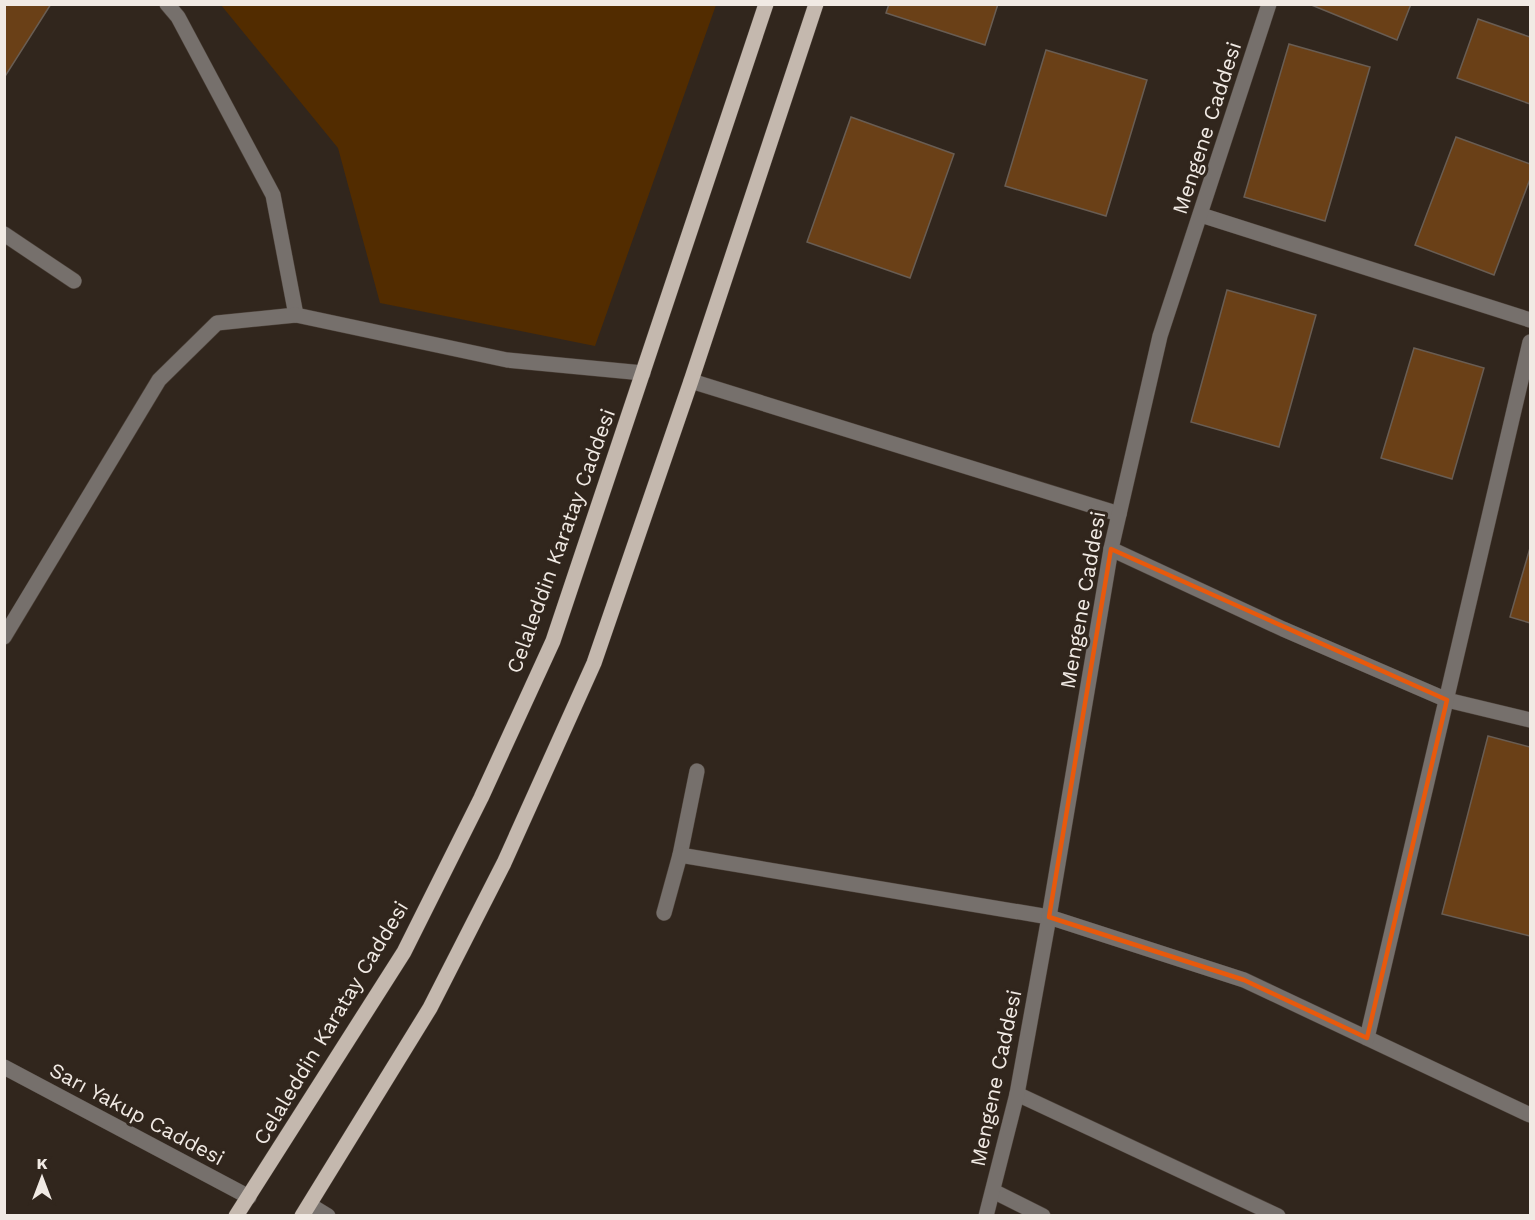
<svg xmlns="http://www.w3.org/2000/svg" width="1535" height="1220" font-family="'Work Sans',sans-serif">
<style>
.green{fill:#522c00}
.building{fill:#6a4017;stroke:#695d53;stroke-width:1.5}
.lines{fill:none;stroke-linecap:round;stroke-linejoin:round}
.minor-casing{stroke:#4c4139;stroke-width:16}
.major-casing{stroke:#4c4139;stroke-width:16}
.path{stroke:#766c64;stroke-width:4;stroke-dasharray:4.5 4.5;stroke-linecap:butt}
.minor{stroke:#76706c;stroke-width:15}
.major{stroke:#c4b8ae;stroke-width:15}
.marked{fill:none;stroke:#e8590c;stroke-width:4.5;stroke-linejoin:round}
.labels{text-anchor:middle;stroke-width:6;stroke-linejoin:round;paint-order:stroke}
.street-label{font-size:21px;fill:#f1eae4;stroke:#31261d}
</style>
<rect width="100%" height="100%" fill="#31261d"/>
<!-- green -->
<polygon class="green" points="221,5 716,5 595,346 380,303 338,148"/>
<!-- building -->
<g class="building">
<polygon points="4,4 51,4 4,78"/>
<polygon points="889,4 998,4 985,45 886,13"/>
<polygon points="1309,4 1411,4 1397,40"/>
<polygon points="1478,19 1530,37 1530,104 1457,78"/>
<polygon points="1289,44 1370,67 1325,221 1244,197"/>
<polygon points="1046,50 1147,80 1106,216 1005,186"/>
<polygon points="851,117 954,154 910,278 807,242"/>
<polygon points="1456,137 1530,164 1530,179 1494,275 1415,245"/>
<polygon points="1227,290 1316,315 1279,447 1191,422"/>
<polygon points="1414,348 1484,368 1452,479 1381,458"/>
<polygon points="1530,548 1530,623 1510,617"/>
<polygon points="1488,736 1530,747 1530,936 1442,914"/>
</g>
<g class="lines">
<!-- minor casing -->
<g class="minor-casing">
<g id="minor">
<polyline points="167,4 178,17 273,195 296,315"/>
<polyline points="1201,215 1530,320"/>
<polyline points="4,234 74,281"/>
<polyline points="691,381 1119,514"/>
<polyline points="1111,549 1283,629 1447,700 1530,720"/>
<polyline points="4,637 159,380 217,323 296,315 507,360 643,373"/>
<polyline points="680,855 697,771"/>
<polyline points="664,913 680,855 1049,917 1244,980 1530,1115"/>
<polyline points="1367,1038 1530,342"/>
<polyline points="4,1067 249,1197"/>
<polyline points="1017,1094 1278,1216"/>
<polyline points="993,1191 1043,1216"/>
<polyline points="310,1205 328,1216"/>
<polyline points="986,1216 1017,1094 1049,917 1111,549 1160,336 1269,4"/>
</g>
</g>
<!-- major casing -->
<g class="major-casing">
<g id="major">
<polyline points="236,1216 404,952 481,798 553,641 766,4"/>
<polyline points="302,1216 430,1008 504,863 594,663 691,381 816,4"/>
</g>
</g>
<!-- path -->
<polyline class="path" points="525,641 532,623"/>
<!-- minor -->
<use href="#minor" class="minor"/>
<!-- major -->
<use href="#major" class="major"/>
</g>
<!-- marked area -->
<path class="marked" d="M1111 549 1447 700 1367 1038 1244 980 1049 917Z"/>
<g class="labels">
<!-- street labels -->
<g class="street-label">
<text transform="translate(1207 128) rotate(-72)" y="7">Mengene Caddesi</text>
<text transform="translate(561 541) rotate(-70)" y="7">Celaleddin Karatay Caddesi</text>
<text transform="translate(1083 600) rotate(-80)" y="7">Mengene Caddesi</text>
<text transform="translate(331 1023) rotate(-59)" y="7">Celaleddin Karatay Caddesi</text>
<text transform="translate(996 1078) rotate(-78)" y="7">Mengene Caddesi</text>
<text transform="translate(137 1114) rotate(28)" y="7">Sarı Yakup Caddesi</text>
</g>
</g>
<!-- border -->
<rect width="1535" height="1220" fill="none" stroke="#f1eae4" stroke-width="12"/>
<!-- north arrow -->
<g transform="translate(42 1178)" stroke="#31261d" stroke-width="4.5" paint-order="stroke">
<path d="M0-4.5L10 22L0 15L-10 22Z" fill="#f1eae4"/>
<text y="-9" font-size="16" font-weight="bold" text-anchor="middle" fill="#f1eae4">K</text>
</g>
</svg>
